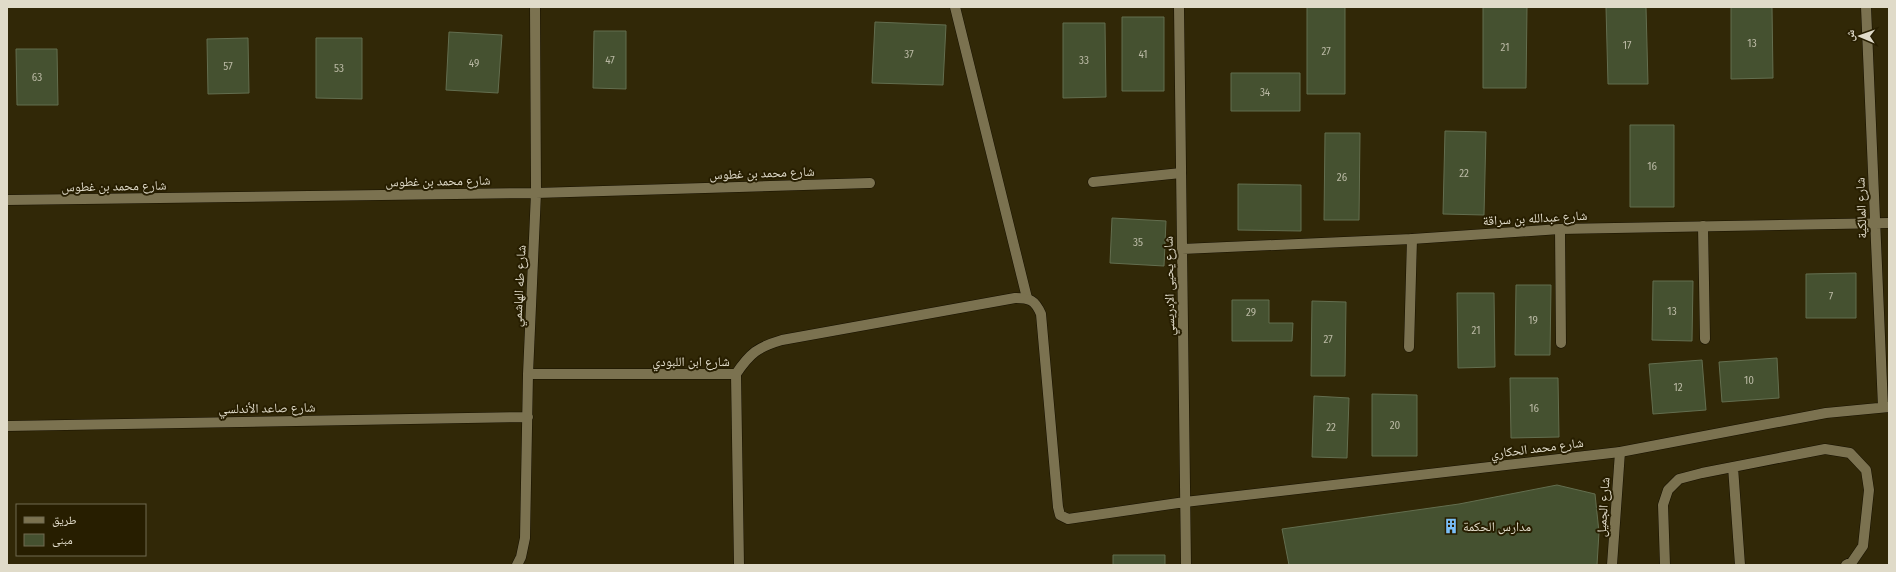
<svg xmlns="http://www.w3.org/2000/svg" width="1896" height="572" font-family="'Fira Sans Condensed','Noto Naskh Arabic',sans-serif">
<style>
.building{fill:#455130;stroke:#636e4f}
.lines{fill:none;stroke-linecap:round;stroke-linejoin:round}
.lane-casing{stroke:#171100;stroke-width:11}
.street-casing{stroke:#171100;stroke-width:11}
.lane{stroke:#7b7250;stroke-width:10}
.street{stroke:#7b7250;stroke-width:10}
.labels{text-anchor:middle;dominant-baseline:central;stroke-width:4;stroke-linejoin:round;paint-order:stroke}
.number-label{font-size:11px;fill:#b9b8a3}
.street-label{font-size:13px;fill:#e0dbc9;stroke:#271e00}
.poi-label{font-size:13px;fill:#e0dbc9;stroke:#271e00;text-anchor:start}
</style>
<rect width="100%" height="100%" fill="#312807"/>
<path class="building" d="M1307,7H1345V94H1307Z
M1483,7H1527L1526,88H1483Z
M1606,7H1646L1648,84H1608Z
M1731,7H1772L1773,78L1731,79Z
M1122,17H1164V91H1122Z
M875,22L946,25L943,85L872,83Z
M1063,23H1105L1106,97L1063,98Z
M594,31H626V89L593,88Z
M449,32L502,35L498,93L446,90Z
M248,38L249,93L208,94L207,39Z
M316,38H362V99L316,98Z
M16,49H57L58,105H17Z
M1231,73H1300V111H1231Z
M1630,125H1674V207H1630Z
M1445,131L1486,132L1484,215L1443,214Z
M1325,133H1360L1359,220H1324Z
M1238,184L1301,185V231L1238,230Z
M1112,218L1166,221L1164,266L1110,263Z
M1856,273V318H1806V274Z
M1653,281H1693L1692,341L1652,340Z
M1516,285H1551L1550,355H1515Z
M1457,293H1494L1495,367L1458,368Z
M1232,300H1269V323H1293L1292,341H1232Z
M1312,301L1346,302L1345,376H1311Z
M1777,358L1779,398L1722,402L1719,362Z
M1702,360L1706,410L1653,414L1649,364Z
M1510,378H1558L1559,437L1511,438Z
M1372,394L1417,395V456H1372Z
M1314,396L1349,398L1347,458L1312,457Z
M1557,485L1595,494L1599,532L1597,565H1289L1282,529L1459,504Z
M1113,555H1165V565H1113Z"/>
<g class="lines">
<g class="lane-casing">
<path id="lane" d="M955,7L1027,298
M1093,182L1181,173
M1703,226L1705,339
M1560,229L1561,343
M1409,347L1412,239
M1733,467L1740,565
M1612,565L1620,452
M1665,565L1663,505L1668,490L1679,479L1702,473L1825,449L1850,453L1866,470L1869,490L1863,546L1852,562L1846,565"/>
</g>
<g class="street-casing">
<path id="street" d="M1179,7L1186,565
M1866,7L1883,407
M7,200L536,193L870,183
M1182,249L1412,239L1560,229L1889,223
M528,374H736
M736,374C750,353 758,347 782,340L1015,298C1030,298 1035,300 1041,314L1058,507L1060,515L1068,519L1185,502L1620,452L1826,413L1889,407
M736,374L739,565
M7,426L528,417
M517,565L521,557L525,538L528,374L536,193L535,7"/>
</g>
<use href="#lane" class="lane"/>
<use href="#street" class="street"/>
</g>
<defs>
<g id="building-bare" transform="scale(1.2)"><path d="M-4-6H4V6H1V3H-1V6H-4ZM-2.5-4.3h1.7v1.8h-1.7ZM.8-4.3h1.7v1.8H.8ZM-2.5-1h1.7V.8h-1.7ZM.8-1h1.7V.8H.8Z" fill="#7abff8" stroke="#271e00" stroke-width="2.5" paint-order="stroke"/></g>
</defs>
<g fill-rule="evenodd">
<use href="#building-bare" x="1451" y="526"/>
</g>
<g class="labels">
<g class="number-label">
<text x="1752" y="43">13</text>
<text x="1627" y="45">17</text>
<text x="1505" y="47">21</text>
<text x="1326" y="51">27</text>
<text x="909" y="54">37</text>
<text x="1143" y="54">41</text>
<text x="610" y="60">47</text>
<text x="1084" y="60">33</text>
<text x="474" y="63">49</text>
<text x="228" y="66">57</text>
<text x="339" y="68">53</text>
<text x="37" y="77">63</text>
<text x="1265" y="92">34</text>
<text x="1652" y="166">16</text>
<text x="1464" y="173">22</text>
<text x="1342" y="177">26</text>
<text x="1138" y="242">35</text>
<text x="1831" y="296">7</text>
<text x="1672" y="311">13</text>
<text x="1251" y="312">29</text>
<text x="1533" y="320">19</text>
<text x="1476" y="330">21</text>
<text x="1328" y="339">27</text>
<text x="1749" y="380">10</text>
<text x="1678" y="387">12</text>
<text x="1534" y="408">16</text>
<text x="1395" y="425">20</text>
<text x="1331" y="427">22</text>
</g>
<g class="street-label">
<text transform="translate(762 173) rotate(-2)">شارع محمد بن غطوس</text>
<text transform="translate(438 181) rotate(-1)">شارع محمد بن غطوس</text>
<text transform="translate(114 186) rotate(-1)">شارع محمد بن غطوس</text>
<text transform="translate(1861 208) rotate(-92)">شارع المالكية</text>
<text transform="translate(1535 218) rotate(-3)">شارع عبدالله بن سراقة</text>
<text transform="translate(519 286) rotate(-87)">شارع طه الهاشمي</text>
<text transform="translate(1169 286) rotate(-91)">شارع يحيى الإدريسي</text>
<text x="691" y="361">شارع ابن اللبودي</text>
<text transform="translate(267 408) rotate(-1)">شارع صاعد الأندلسي</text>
<text transform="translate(1537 448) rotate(-7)">شارع محمد الحكاري</text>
<text transform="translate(1603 507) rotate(-86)">شارع الجميل</text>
</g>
<g class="poi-label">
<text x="1463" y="526">مدارس الحكمة</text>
</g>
</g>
<rect width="1896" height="572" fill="none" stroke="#e0dbc9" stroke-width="16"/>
<rect x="16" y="504" width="130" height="52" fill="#271e00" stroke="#716a50"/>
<rect x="24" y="517" width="20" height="6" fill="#7b7250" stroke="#716a50"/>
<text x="52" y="524" font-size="12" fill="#e0dbc9">طريق</text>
<rect x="24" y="534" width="20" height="12" fill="#455130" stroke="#716a50"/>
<text x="52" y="544" font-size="12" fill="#e0dbc9">مبنى</text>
<g transform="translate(1860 36) rotate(272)" stroke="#271e00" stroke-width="3" paint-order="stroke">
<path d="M0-3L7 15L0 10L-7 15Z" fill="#e0dbc9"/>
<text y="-6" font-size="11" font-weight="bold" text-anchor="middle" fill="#e0dbc9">ش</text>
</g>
</svg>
